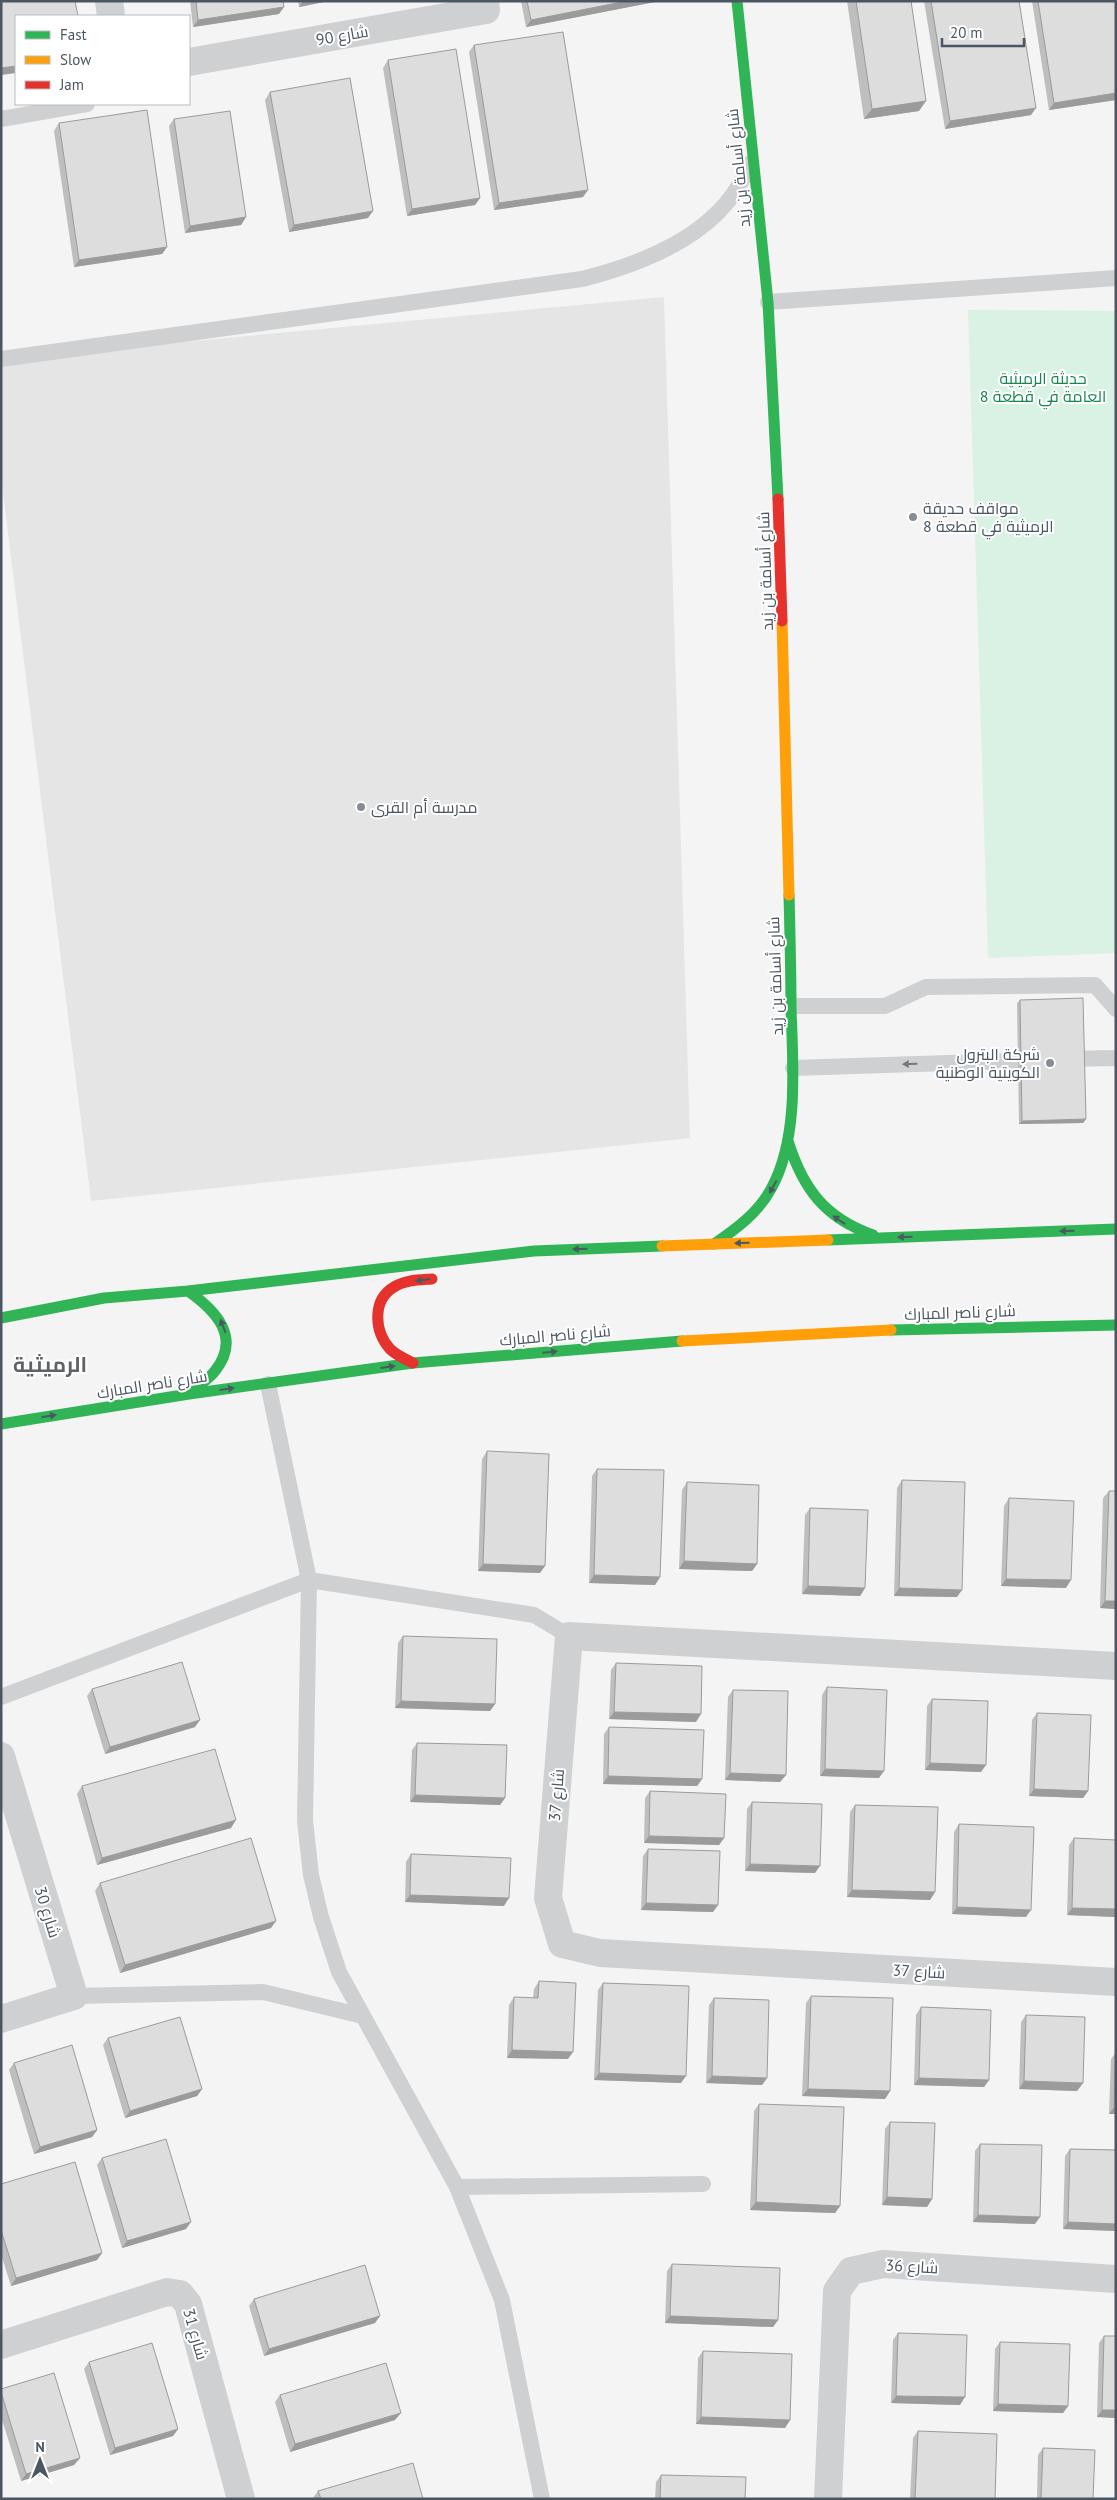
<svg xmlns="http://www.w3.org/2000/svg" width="1117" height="2500" font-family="'PT Sans',Cairo,sans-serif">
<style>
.education{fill:#e6e5e6}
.green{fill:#d9f2e3}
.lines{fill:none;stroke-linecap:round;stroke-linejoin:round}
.lane{stroke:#ced0d2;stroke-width:16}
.street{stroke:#ced0d2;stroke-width:28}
.fast{stroke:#30b455;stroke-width:11}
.slow{stroke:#ff9f0a;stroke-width:11}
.jam{stroke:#e5322d;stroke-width:11}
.wall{fill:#bebebf}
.shaded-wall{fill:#9b9b9b}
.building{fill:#ddddde;stroke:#9b9b9b}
.oneway{fill:#727b83}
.oneway2{fill:#495b60}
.poi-dot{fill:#868d94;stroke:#fff;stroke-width:2}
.labels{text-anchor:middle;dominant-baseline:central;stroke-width:4;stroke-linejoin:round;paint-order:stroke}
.street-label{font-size:16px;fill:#4a5661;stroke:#fff}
.park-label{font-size:16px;fill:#17864f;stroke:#fff}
.poi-label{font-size:16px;fill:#4a5661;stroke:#fff;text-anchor:start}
.district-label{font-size:21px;font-weight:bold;fill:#5f6368;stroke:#fff}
</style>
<rect width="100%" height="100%" fill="#f4f4f4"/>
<path class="education" d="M664,297L690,1138L91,1201L1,477V359Z"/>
<path class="green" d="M968,310L1116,311V953L988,958Z"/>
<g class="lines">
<path class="lane" d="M1,119L87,104
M768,302L1116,278
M1,359L582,279C646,263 725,232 749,164
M793,1006H885L926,987L1095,985L1116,1009
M1063,1059L1116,1058
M793,1068L1039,1060
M268,1384L309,1580L305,1821L311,1875L321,1917L339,1972L457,2187L502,2300L542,2499
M1,1697L309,1580L534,1615L569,1636
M74,1996L263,1992L363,2016
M457,2187L703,2184"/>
<path class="street" d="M109,1L111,16
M189,62L486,10L485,1
M1116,1666L569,1636L548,1898L562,1944L600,1953L1116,1982
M1,1756L74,1996L1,2019
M1,2345L167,2292L180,2294L188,2304L241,2499
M828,2499L837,2291L851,2271L883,2264L1116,2279"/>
<path class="fast" d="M737,1L768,302L778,499
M788,1141C803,1189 825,1218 873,1235
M828,1240L1116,1229
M714,1244C736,1229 758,1213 771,1189C799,1139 793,1065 791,1009C791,971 790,933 789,895
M188,1291C215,1310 242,1337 215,1371C208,1380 197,1386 189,1394
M1,1318L104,1298L188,1291L534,1251L662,1246
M891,1330L1116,1325
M1,1424L189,1394L413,1363L682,1341"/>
<path class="slow" d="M782,621L789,895
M662,1246L828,1240
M682,1341L891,1330"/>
<path class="jam" d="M778,499L782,621
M413,1363C405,1359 396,1355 390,1349C374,1331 372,1300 394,1287C405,1280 419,1280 432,1279"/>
</g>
<path class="wall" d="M190,1H283L279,14L193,27Z
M298,1H329L299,7Z
M521,1H660L526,27Z
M847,1H911L919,111L864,119Z
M924,1H1019L1031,115L945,129Z
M1032,1H1115L1116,6V100L1049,110Z
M474,45L583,197L494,210L469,52Z
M388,60L480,198L475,205L407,216L383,68Z
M270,92L368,218L289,232L265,100Z
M174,119L246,217L241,225L185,233L169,126Z
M59,123L167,247L162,254L74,267L54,131Z
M1020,1000L1086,1119L1083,1123L1019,1124L1017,1003Z
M487,1451L540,1573L478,1571L482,1459Z
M597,1469L660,1577L655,1585L589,1583L592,1476Z
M902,1480L957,1597L894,1596L897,1488Z
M687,1482L757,1564L752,1571L679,1569L682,1490Z
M1109,1491L1116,1609L1100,1608L1103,1498Z
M1009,1498L1066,1588L1001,1586L1004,1506Z
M810,1508L865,1588L860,1596L802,1594L805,1515Z
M403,1636L495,1704L490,1711L395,1708L398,1643Z
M616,1663L696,1722L609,1719L611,1670Z
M827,1687L879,1778L820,1776L822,1695Z
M92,1689L195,1727L105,1754L87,1696Z
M733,1690L786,1775L780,1782L725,1780L728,1697Z
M932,1699L981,1772L925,1770L927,1706Z
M1037,1713L1088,1791L1083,1798L1029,1796L1032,1720Z
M609,1727L702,1779L697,1786L603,1784L604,1734Z
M417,1743L505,1798L500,1805L410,1802L412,1750Z
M82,1786L231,1828L97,1865L77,1794Z
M650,1791L724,1838L719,1845L644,1843L645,1798Z
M752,1802L815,1873L745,1871L747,1809Z
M855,1805L935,1892L930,1900L847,1897L850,1812Z
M959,1824L1026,1917L952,1914L954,1832Z
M1074,1838L1116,1840V1917L1067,1915L1069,1845Z
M648,1849L718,1905L713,1912L641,1910L643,1856Z
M411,1854L504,1906L405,1902L406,1862Z
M100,1883L271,1928L120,1973L95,1891Z
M539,1981L568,2059L507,2058L509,2005L514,1997L533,1998L534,1989Z
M603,1983L681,2083L594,2080L598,1990Z
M811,1996L890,2091L885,2099L802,2096L806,2003Z
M714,1998L767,2078L762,2085L706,2083L709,2005Z
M921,2007L989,2080L984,2087L914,2085L916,2015Z
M1026,2015L1083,2083L1077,2091L1019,2089L1021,2022Z
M108,2038L202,2089L197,2096L125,2118L103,2045Z
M1116,2052V2114H1109L1111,2059Z
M14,2063L97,2130L92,2137L34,2154L9,2070Z
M759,2104L840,2206L835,2213L750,2210L754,2111Z
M890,2122L932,2199L927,2207L882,2205L885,2129Z
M980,2144L1035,2224L973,2222L975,2151Z
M1070,2149L1116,2150V2231L1063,2229L1065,2156Z
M102,2158L186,2229L122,2248L97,2165Z
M1,2184L102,2253L97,2260L11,2286L1,2254Z
M672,2264L778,2320L773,2327L665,2323L667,2271Z
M254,2299L375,2323L264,2356L249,2306Z
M898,2333L960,2405L891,2403L893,2340Z
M1104,2336L1116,2418L1097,2417L1099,2343Z
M1000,2342L1068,2406L1063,2413L993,2411L995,2349Z
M703,2351L790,2420L785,2428L696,2424L698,2358Z
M89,2362L178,2429L173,2436L110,2455L84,2369Z
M1,2389L80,2458L74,2465L21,2481L1,2416Z
M280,2395L395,2420L290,2452L275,2402Z
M918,2431L995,2499H910L913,2438Z
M1043,2448L1093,2499H1037L1038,2455Z
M661,2475L745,2499H655L656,2482Z
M318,2491L423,2499H313V2498Z"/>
<path class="shaded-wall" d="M303,1H329L299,7Z
M627,1H660L526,27L531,20Z
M284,7L279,14L193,27L198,20Z
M16,66V73L1,75V68Z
M1116,93V100L1049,110L1054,103Z
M926,101L919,111L864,119L872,109Z
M1036,108L1031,115L945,129L950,121Z
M588,190L583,197L494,210L499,203Z
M480,198L475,205L407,216L412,209Z
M373,211L368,218L289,232L294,225Z
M246,217L241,225L185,233L190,226Z
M167,247L162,254L74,267L79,260Z
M1086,1119L1083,1123L1019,1124L1022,1121Z
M684,1561L757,1564L752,1571L679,1569Z
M483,1564L545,1566L540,1573L478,1571Z
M594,1575L660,1577L655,1585L589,1583Z
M1006,1579L1071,1580L1066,1588L1001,1586Z
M808,1586L865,1588L860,1596L802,1594Z
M899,1588L962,1590L957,1597L894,1596Z
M1105,1601H1116V1609L1100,1608Z
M401,1701L495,1704L490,1711L395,1708Z
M614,1712L701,1714L696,1722L609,1719Z
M200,1720L195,1727L105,1754L110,1747Z
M930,1763L986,1765L981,1772L925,1770Z
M825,1769L884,1771L879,1778L820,1776Z
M730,1773L786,1775L780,1782L725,1780Z
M608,1776L702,1779L697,1786L603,1784Z
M1034,1789L1088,1791L1083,1798L1029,1796Z
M415,1795L505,1798L500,1805L410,1802Z
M236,1820L231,1828L97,1865L102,1858Z
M649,1836L724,1838L719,1845L644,1843Z
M750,1864L820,1866L815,1873L745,1871Z
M852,1890L935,1892L930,1900L847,1897Z
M410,1895L509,1898L504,1906L405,1902Z
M646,1903L718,1905L713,1912L641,1910Z
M957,1907L1031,1910L1026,1917L952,1914Z
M1072,1908L1116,1909V1917L1067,1915Z
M276,1921L271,1928L120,1973L125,1965Z
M512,2050L573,2052L568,2059L507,2058Z
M599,2073L686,2076L681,2083L594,2080Z
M712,2076L767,2078L762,2085L706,2083Z
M919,2078L989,2080L984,2087L914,2085Z
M1024,2081L1083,2083L1077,2091L1019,2089Z
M202,2089L197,2096L125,2118L130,2111Z
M808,2089L890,2091L885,2099L802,2096Z
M1114,2107H1116V2114H1109Z
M97,2130L92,2137L34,2154L40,2147Z
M887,2197L932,2199L927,2207L882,2205Z
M756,2202L840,2206L835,2213L750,2210Z
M978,2215L1040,2217L1035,2224L973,2222Z
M191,2222L186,2229L122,2248L127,2241Z
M1068,2222L1116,2224V2231L1063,2229Z
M102,2253L97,2260L11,2286L16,2278Z
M380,2316L375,2323L264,2356L269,2349Z
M670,2316L778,2320L773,2327L665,2323Z
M896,2396L965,2397L960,2405L891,2403Z
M998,2404L1068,2406L1063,2413L993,2411Z
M1102,2410H1116V2418L1097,2417Z
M401,2413L395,2420L290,2452L295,2444Z
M701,2417L790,2420L785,2428L696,2424Z
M178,2429L173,2436L110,2455L115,2448Z
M80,2458L74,2465L21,2481L26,2474Z"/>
<path class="building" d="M1,1H75L78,16H16V66L1,68Z
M196,1H283L284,7L198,20Z
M527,1H627L531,20Z
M856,1H911L926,101L872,109Z
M931,1H1019L1036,108L950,121Z
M1038,1H1115L1116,6V93L1054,103Z
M563,32L588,190L499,203L474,45Z
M456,49L480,198L412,209L388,60Z
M350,78L373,211L294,225L270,92Z
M147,110L167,247L79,260L59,123Z
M230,111L246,217L190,226L174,119Z
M1083,998L1086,1119L1022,1121L1020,1000Z
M487,1451L549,1454L545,1566L483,1564Z
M597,1469L664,1470L660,1577L594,1575Z
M902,1480L965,1482L962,1590L899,1588Z
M687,1482L759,1485L757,1564L684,1561Z
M1109,1491H1116V1601H1105Z
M1009,1498L1074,1501L1071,1580L1006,1579Z
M810,1508L868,1510L865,1588L808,1586Z
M403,1636L497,1639L495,1704L401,1701Z
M182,1662L200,1720L110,1747L92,1689Z
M616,1663L702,1666L701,1714L614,1712Z
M827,1687L887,1690L884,1771L825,1769Z
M733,1690L788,1691L786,1775L730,1773Z
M932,1699L988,1701L986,1765L930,1763Z
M1037,1713L1091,1715L1088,1791L1034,1789Z
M609,1727L704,1730L702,1779L608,1776Z
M417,1743L507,1745L505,1798L415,1795Z
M215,1749L236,1820L102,1858L82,1786Z
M650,1791L726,1794L724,1838L649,1836Z
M752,1802L822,1804L820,1866L750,1864Z
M855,1805L938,1807L935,1892L852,1890Z
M959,1824L1034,1827L1031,1910L957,1907Z
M251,1838L276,1921L125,1965L100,1883Z
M1074,1838L1116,1840V1909L1072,1908Z
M648,1849L720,1851L718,1905L646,1903Z
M411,1854L511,1858L509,1898L410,1895Z
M539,1981L576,1983L573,2052L512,2050L514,1997L538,1998Z
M603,1983L689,1986L686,2076L599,2073Z
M811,1996L893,1998L890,2091L808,2089Z
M714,1998L769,2000L767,2078L712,2076Z
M921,2007L991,2010L989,2080L919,2078Z
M1026,2015L1085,2017L1083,2083L1024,2081Z
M180,2017L202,2089L130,2111L108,2038Z
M72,2045L97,2130L40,2147L14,2063Z
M1116,2052V2107H1114Z
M759,2104L844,2107L840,2206L756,2202Z
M890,2122L935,2123L932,2199L887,2197Z
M166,2139L191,2222L127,2241L102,2158Z
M980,2144L1042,2145L1040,2217L978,2215Z
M1070,2149L1116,2150V2224L1068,2222Z
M75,2162L102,2253L16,2278L1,2230V2184Z
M672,2264L780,2268L778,2320L670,2316Z
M365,2265L380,2316L269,2349L254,2299Z
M898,2333L967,2335L965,2397L896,2396Z
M1104,2336H1116V2410H1102Z
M1000,2342L1070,2344L1068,2406L998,2404Z
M152,2343L178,2429L115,2448L89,2362Z
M703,2351L792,2354L790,2420L701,2417Z
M386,2363L401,2413L295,2444L280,2395Z
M54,2373L80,2458L26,2474L1,2392V2389Z
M918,2431L997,2434L995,2499H915Z
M1043,2448L1095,2450L1093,2499H1041Z
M413,2463L423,2499H321L318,2491Z
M661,2475L746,2477L745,2499H660Z"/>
<defs><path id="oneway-solid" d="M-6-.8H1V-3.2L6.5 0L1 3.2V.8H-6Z" transform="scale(1.25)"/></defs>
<use class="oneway" href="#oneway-solid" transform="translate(910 1064) rotate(178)"/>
<g class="oneway2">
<use href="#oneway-solid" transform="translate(773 1187) rotate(119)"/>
<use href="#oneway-solid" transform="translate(839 1220) rotate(-146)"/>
<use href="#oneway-solid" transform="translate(1067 1231) rotate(178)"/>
<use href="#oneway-solid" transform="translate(905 1237) rotate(178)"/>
<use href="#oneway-solid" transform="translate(742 1243) rotate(178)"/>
<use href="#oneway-solid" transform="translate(580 1249) rotate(178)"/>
<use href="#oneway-solid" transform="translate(423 1280) rotate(173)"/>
<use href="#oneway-solid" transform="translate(223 1326) rotate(-111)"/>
<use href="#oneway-solid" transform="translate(550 1352) rotate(-5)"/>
<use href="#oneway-solid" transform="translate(388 1367) rotate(-8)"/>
<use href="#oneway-solid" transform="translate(227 1389) rotate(-8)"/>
<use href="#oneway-solid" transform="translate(49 1416) rotate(-9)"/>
</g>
<g class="poi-dot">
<circle cx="913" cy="517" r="5"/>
<circle cx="361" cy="807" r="5"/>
<circle cx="1050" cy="1063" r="5"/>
</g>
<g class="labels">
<g class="street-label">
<text transform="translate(342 35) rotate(-10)">شارع 90</text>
<text transform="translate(738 168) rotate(-96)">شارع أسامة بن زيد</text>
<text transform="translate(765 571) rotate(-92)">شارع أسامة بن زيد</text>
<text transform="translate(775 976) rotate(-92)">شارع أسامة بن زيد</text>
<text transform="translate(960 1312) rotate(-2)">شارع ناصر المبارك</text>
<text transform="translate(555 1335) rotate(-5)">شارع ناصر المبارك</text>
<text transform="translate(152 1384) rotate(-9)">شارع ناصر المبارك</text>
<text transform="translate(556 1795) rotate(-85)">شارع 37</text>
<text transform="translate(48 1912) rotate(73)">شارع 30</text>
<text transform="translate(919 1971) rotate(3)">شارع 37</text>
<text transform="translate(912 2266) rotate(3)">شارع 36</text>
<text transform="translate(196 2334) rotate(74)">شارع 31</text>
</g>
<g class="park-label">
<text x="1043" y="378">حديثة الرميثية<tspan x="1043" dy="18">العامة في قطعة 8</tspan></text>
</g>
<g class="poi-label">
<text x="923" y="508">مواقف حديقة<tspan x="923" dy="18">الرميثية في قطعة 8</tspan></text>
<text x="371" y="807">مدرسة أم القرى</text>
<text x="1040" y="1054" text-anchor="end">شركة البترول<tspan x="1040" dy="18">الكويتية الوطنية</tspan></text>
</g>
<g class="district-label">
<text x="50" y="1364">الرميثية</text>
</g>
</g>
<rect width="1117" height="2500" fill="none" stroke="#4a5661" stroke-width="5"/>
<rect x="15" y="15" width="175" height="90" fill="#ffffff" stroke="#b7bbc0"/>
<rect x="25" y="31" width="25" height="8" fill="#30b455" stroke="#b7bbc0"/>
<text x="60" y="40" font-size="15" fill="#4a5661">Fast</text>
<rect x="25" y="56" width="25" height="8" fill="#ff9f0a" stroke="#b7bbc0"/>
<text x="60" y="65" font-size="15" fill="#4a5661">Slow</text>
<rect x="25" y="81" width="25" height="8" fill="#e5322d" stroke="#b7bbc0"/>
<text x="60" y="90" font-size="15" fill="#4a5661">Jam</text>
<g transform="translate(40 2460)" stroke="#ffffff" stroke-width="4" paint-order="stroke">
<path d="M0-4L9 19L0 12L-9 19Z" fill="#4a5661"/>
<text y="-8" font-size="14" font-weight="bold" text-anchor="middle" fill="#4a5661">N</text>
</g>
<path d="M942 38v8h82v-8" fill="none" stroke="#4a5661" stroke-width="2.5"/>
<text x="950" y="38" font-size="15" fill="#4a5661" stroke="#ffffff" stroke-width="4" paint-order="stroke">20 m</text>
</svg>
